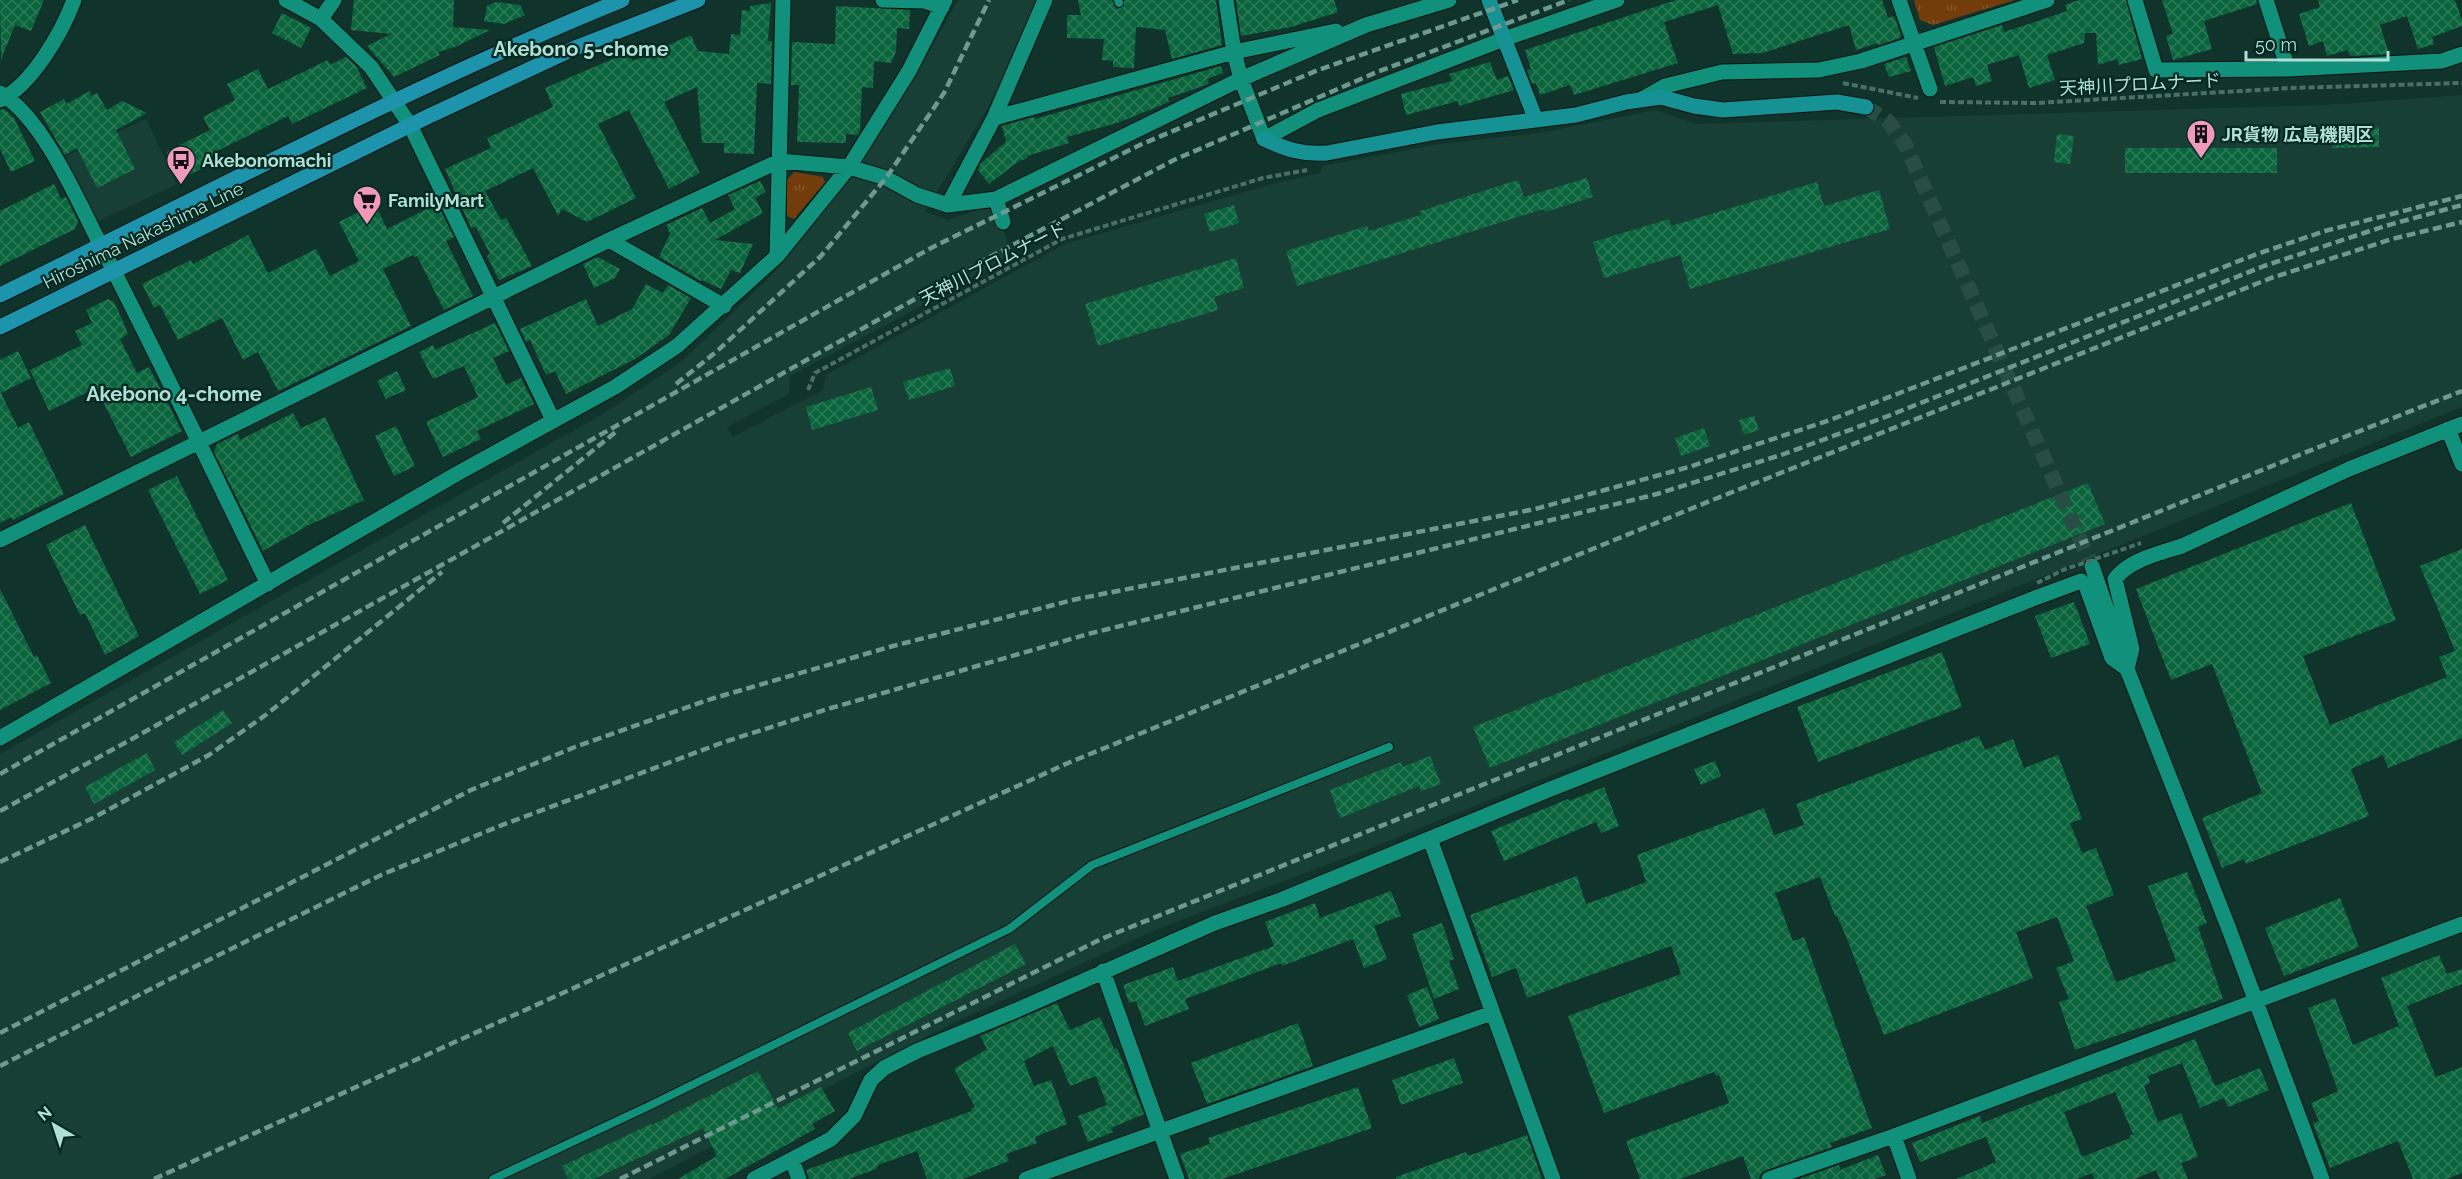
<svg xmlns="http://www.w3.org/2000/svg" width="2462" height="1179" font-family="Raleway,'Noto Sans JP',sans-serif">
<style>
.built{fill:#183f36}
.grass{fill:url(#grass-tufts)}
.building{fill:url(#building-cross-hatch);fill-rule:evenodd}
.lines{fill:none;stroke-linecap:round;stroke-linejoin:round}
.street-tunnel{stroke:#284d45;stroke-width:15;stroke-dasharray:15 8;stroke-linecap:butt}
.lane-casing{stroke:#091814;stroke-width:10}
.street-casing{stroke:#091814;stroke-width:17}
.secondary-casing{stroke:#091814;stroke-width:17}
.primary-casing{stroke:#091814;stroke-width:17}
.path{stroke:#487067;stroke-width:4;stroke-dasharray:6 3;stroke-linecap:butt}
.lane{stroke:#11917c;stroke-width:8}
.street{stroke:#11917c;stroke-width:15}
.secondary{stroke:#179294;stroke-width:15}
.primary{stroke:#1d93ac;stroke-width:15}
.rail{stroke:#6e998f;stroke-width:4.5;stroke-dasharray:9 4.5;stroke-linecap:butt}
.path-bridge{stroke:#487067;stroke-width:4;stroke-dasharray:6 3;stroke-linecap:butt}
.labels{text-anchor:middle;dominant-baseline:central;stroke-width:4.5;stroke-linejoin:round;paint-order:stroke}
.street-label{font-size:18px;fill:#b0e0d3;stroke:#052922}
.poi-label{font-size:18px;font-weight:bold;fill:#b0e0d3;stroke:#052922;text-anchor:start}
.neighbourhood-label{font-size:20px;font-weight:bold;fill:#b0e0d3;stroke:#052922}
</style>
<defs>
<pattern id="grass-tufts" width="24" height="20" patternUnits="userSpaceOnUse" patternTransform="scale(1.5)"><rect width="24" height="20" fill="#723d0b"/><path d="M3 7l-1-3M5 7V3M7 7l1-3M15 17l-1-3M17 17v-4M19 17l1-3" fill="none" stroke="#84592e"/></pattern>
<pattern id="building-cross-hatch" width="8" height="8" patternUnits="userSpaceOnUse" patternTransform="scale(1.5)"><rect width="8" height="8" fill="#0a643c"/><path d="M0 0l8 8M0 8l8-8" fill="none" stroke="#2b7a57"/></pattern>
</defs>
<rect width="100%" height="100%" fill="#10332c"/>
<path class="built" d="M958,0H1039L990,104L925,212L949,220L994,204L1011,252L980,275L790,376L789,394L727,427L733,437L823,390L826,375L1065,244L1272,184L1320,173L1322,166L1440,144L1540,133L1656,110L1695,124L2324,105L2462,95V407L1366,850L1160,928L957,1021L649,1179H0V754L596,418L680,363L774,273L852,177L914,79Z
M146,119L177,184L95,223L64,157Z"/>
<path class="grass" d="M1914,0H2015L1933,25L1920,20Z
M795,172L823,177L825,182L794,219L787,216V179Z"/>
<path class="building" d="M0,0H44L31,31L15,25L1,60Z
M354,0H454L453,27L490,30L455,47L438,52L440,55L394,77L367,46L391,34L351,30Z
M1078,0H1112L1115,7L1118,9L1124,6V0H1216L1222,45L1172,59L1165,30L1136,27L1134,68L1113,67V61L1102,60L1104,39L1067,38V15H1081Z
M1236,0H1334L1338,12L1291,27L1241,36Z
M1676,0H1882L1888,18L1894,16L1901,35L1900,38L1878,45V43L1856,50L1849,25L1763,53L1733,54L1718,5L1664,22L1678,63L1574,95L1570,85L1540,95L1536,83L1532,84L1527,70L1531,69L1525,50Z
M2079,0H2126L2142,59L2119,65L2117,59L2098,65L2096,33H2085L2084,43L2047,55L2055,80L2029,88L2019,55L1987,65L1992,81L1976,86L1973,77L1945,86L1934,47L2002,25L2004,32L2044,19L2067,11L2065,5Z
M2162,0H2256L2257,4L2204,21L2212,49L2173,60L2166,36L2173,34Z
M2318,0H2455L2462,20V26L2432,37L2434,44L2418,49L2407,16L2380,25L2389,54L2350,56L2348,50L2327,56L2323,41L2309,46L2299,14L2320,7Z
M496,2L520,5L525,15L504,24L484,21L487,6Z
M771,3L768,41H772L771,84L757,83L754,154L724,153V143H702L697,87L664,102L700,173L669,189L629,110L598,124L636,198L587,222L562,209L558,216L533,168L485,191L501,220L506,218L532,266L499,280L487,256L490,254L476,227L471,228L445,169L491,148L487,138L553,107L545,88L629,52L633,61L691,35L698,51L729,54L731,34L740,35L742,10L750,11V6Z
M836,6L910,10L909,29L897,28L896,52L891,63L874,61L873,88L862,87L860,130L858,135L846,134V143L797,142L799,85H791L792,42L835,44Z
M282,13L311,28L301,48L272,33Z
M346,57L356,66L367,88L292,124L288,116L217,151L221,159L179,180L166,152L210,130L203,117L235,100L227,84L258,69L268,89L328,60L330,65Z
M1906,57L1911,71L1889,77L1884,64Z
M1490,62L1497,80L1508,76L1514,90L1459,106L1458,101L1406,115L1401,94L1452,81L1449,74Z
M1221,66L1223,73L1207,79L1209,84L1168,98L1169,102L1120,122L1067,137L1069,143L1027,156L1028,158L1019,161L989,184L978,170L981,163L1006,142L1002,126L1034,117L1035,119Z
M90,91L91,96L97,93L107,110L122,101L147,113L116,130L135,169L97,188L77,148L65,155L40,112L64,99L66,104Z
M4,109L14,118L35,161L11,172L0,149V110Z
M2379,127V147L2332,148V128Z
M2057,134L2074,136L2070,164L2054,162Z
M2125,148H2277V173H2125Z
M1587,178L1593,197L1545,212L1544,209L1297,286L1286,251L1367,226L1369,231L1421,215L1420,211L1518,180L1524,197Z
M760,181L766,192L755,198L763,213L715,240L753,244L740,273L731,270L721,289L702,280L701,281L659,257L670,234L666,225L702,208L710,223L735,209L728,195Z
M1817,182L1824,206L1879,190L1890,229L1690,289L1680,255L1604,278L1593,242L1669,219L1671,226Z
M54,184L61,199L66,197L78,221L75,229L0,266V211Z
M375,204L387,229L437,204L454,237L446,241L473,296L444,310L417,256L415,257L413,255L383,269L411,326L278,391L258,352L243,360L222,318L178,340L160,305L154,308L142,284L191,260L193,264L248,235L268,273L316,249L330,276L359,261L339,222Z
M1234,205L1239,223L1210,232L1204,214Z
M598,257L620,269L615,278L594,288L583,264Z
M1236,258L1244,288L1214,297L1218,310L1098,346L1085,304Z
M646,284L663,293L668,285L691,298L669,335L635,359L566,394L555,371L546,375L530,340L526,342L520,329L586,299L598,326L632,309Z
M108,299L114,302L122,319L128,334L120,339L137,373L149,367L182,431L131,457L96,388L49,411L30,370L82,345L75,331L92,323L86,310Z
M495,323L509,351L493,358L506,385L521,378L534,404L477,431L481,439L443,457L426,422L478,397L464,366L433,379L419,352L433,345L435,350Z
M18,351L31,378L1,393L18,428L29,422L64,494L13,520L11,517L0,523V360Z
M950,368L955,386L909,400L903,382Z
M397,371L406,390L386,399L377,381Z
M871,387L878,410L812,430L806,407Z
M293,413L301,428L325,417L364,500L309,525L263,551L214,452L217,444L238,434L240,440Z
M1754,416L1759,430L1744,435L1739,420Z
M396,426L415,466L394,476L375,436Z
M1704,428L1710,446L1681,456L1675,438Z
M177,476L228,580L200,594L148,490Z
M2088,483L2105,524L1490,768L1473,727Z
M2351,503L2396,620L2303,656L2330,725L2447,677L2439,657L2455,651L2420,566L2462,549V738L2388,768L2383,755L2351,769L2369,816L2246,864L2244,859L2222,868L2202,818L2262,793L2212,664L2171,680L2136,589Z
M85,525L139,636L105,655L85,613L80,615L46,545Z
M0,589L34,657L37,655L51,683L0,710Z
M2074,602L2090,644L2051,658L2035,616Z
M1942,652L1962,707L1818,762L1797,707Z
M223,710L232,723L182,755L174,742Z
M1979,736L1985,750L2013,739L2024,768L2058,755L2082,819L2070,823L2082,853L2096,848L2114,895L2086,906L2116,982L2176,961L2148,886L2187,872L2207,923L2198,927L2223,999L2075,1050L2059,1002L2069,999L2056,968L2074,961L2057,917L2016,932L2033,978L1884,1035L1845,934L1837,916H1835L1820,877L1775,893L1793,941L1804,937L1872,1128L1830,1143L1832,1147L1766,1170L1761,1173L1759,1179H1751L1743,1156L1680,1179H1640L1626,1141L1729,1103L1719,1075L1716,1076L1714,1072L1604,1113L1568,1016L1681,974L1671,946L1527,998L1516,968L1492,977L1470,915L1577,876L1586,904L1646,882L1637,855L1764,808L1774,835L1804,825L1796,804Z
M147,753L155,770L94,804L85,787Z
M1430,756L1441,784L1421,791L1419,786L1340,818L1330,790L1401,762L1403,767Z
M1715,761L1721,776L1701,785L1694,769Z
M1604,787L1619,826L1601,833L1596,822L1504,861L1491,831L1568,799L1569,801Z
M1391,891L1401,916L1374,926L1387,959L1364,968L1353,939L1282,966L1281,963L1185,999L1189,1009L1145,1026L1136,1001L1129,1003L1123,985L1173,967L1178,981L1274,946L1265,922L1315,903L1320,918Z
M2340,898L2359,947L2284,976L2265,928Z
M1442,923L1454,959L1449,961L1459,989L1434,999L1412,934Z
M1015,944L1026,964L857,1051L848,1033Z
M2439,955L2447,974L2462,969V984L2407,1006L2436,1077L2462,1067V1173L2447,1179H2413L2398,1141L2330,1168L2313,1123L2319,1121L2311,1103L2338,1091L2308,1008L2335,998L2353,1045L2399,1026L2381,978Z
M1427,987L1439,1019L1419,1027L1407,995Z
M1057,1003L1070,1030L1100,1017L1114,1049L1117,1048L1144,1114L1111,1128L1113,1132L1088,1142L1078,1116L1107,1105L1096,1076L1070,1086L1053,1046L1024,1061L1034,1086L1051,1080L1067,1124L1035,1137L1037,1143L1006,1154L1009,1161L963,1179H927L917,1151L878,1165L876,1169L849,1179H809L806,1170L972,1111L971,1109L975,1107L954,1069L987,1049L980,1036Z
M1298,1023L1313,1066L1207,1104L1191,1063Z
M2195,1039L2215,1086L2260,1068L2269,1090L2228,1107L2224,1098L2200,1108L2182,1063L2148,1076L2150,1083L2144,1086L2158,1122L2181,1113L2198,1157L2181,1163L2188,1179H2160L2156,1170L2135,1179H2094L2092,1173L2077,1179H1956L1996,1162L1986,1137L1920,1162L1912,1143L1980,1116L1982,1123ZM2115,1092L2133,1134L2129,1136L2130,1138L2082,1157L2064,1112Z
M1454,1058L1463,1083L1401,1105L1392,1080Z
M758,1071L778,1109L821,1087L835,1111L812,1124L815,1129L725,1179H678L717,1156L703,1128L594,1179H568L562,1166L651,1124L652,1125Z
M1358,1087L1372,1128L1222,1179H1189L1180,1154L1210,1144L1208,1138Z
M1527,1135L1542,1179H1396V1177L1466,1152L1468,1156Z
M1878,1155L1886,1175L1875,1179H1799L1839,1165L1840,1170Z"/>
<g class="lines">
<path class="street-tunnel" d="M1866,107L1888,121L1905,144L2092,566"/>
<g class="lane-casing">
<path id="lane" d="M1118,0L1119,3
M493,1179L649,1106L1009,929L1092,865L1389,747"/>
</g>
<g class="street-casing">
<path id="street" d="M286,0L321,19L371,67L410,125L553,420
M883,0L924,1L942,7
M1226,0L1234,52L1241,79L1264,139L1318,110L1504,39L1617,0
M1899,0L1930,89
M2135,0L2156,70L2288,69L2442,61L2462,54
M2266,0L2288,69
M321,19L334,0
M0,93C43,118 77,199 100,244C158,356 212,470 268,584
M1642,99L1665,86L1722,72L1819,70L1861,61L2047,0
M0,100C32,85 62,32 74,0
M994,118L1234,52L1336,31
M996,199L1003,222
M948,205L994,118L1045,0
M609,240L724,306
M777,256L783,0
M2448,429L2462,464
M0,540L609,240L779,161L849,167L886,178L917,195L948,205L996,199L1241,79L1366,25L1449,0
M2092,566L2127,669L2229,929L2322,1179
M0,738L460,472L615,387L677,346L777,256L849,167L909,71L945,0
M1430,839L1553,1179
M1103,971L1177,1179
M1894,1136L1909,1179
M792,1160L799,1179
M754,1179L831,1139L854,1116L871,1080L884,1068L917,1051L1017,1010L1215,923L1283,899L1548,790L2035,598L2081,581L2086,586L2112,658L2127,669L2132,649L2115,579C2129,560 2160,553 2182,546L2349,469L2462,424
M1026,1179L1492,1013
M1769,1179L1894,1136L2462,924"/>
</g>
<g class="secondary-casing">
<path id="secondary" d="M1489,0L1536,120
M1264,139C1285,149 1303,155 1327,153L1437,132L1576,115L1626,102L1661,97L1694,106L1723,110L1837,102L1866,107"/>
</g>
<g class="primary-casing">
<path id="primary" d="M0,295C205,195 411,86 622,0
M0,327L427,117L575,48L698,0"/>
</g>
<path class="path" d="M1843,83L1918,98
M1940,102L2037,103L2292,88L2462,83
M808,390L815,373L1062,239L1263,178L1307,170"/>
<use href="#lane" class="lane"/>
<use href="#street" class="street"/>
<use href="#secondary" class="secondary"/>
<use href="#primary" class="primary"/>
<path class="rail" d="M676,384L716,352L821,256L886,178L944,93L989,0
M503,523L617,431
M0,774L931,248L1142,144L1318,70L1518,0
M0,811L132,739L988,258L1174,160L1377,72L1569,0
M0,862L93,818L209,755L267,714L442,572
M0,1033L471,790L575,747L711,699L893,646L1077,599L1535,509L1689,467L1830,420L2257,254L2325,231L2462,196
M0,1066L182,973L381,875L497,827L724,742L831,708L1092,633L1657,494L1784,454L1888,416L2264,266L2385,226L2462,205
M154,1179L1068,763L1710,501L2271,278L2392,239L2462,222
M620,1179L1101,939L2324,445L2462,391"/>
<path class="path-bridge" d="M2037,583L2063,570L2141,543"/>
</g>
<defs>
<g id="building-pin" transform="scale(1.5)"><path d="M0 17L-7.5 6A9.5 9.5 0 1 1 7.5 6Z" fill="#ef9ab8" stroke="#052922"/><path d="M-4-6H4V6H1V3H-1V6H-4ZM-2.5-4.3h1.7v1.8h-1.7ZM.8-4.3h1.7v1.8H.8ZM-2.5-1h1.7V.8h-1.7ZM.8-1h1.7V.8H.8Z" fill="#111"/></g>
<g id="bus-pin" transform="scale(1.5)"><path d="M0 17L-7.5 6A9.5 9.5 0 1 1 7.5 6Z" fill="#ef9ab8" stroke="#052922"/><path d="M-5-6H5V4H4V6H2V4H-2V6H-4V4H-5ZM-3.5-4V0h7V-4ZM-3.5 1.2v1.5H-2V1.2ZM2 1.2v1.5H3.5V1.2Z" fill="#111"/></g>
<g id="supermarket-pin" transform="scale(1.5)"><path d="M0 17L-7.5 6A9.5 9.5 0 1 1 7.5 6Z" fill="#ef9ab8" stroke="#052922"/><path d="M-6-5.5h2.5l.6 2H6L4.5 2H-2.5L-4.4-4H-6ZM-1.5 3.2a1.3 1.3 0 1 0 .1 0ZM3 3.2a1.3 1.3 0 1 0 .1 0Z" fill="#111"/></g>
</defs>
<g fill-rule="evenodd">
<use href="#building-pin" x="2201" y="134"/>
<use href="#bus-pin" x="181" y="160"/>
<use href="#supermarket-pin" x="367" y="200"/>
</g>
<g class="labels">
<g class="street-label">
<text transform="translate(2140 84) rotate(-3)">天神川プロムナード</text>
<text transform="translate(143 235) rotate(-26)">Hiroshima Nakashima Line</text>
<text transform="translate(993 263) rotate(-27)">天神川プロムナード</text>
</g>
<g class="poi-label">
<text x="2222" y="134">JR貨物 広島機関区</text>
<text x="202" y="160">Akebonomachi</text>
<text x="388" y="200">FamilyMart</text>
</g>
<g class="neighbourhood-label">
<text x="581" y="49">Akebono 5-chome</text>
<text x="174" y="394">Akebono 4-chome</text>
</g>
</g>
<g transform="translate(54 1125) rotate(321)" stroke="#052922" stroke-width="4.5" paint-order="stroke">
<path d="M0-4.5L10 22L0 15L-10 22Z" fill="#b0e0d3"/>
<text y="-9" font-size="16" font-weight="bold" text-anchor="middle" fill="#b0e0d3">N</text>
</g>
<path d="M2246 51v9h142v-9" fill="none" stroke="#b0e0d3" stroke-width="3"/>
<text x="2255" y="51" font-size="18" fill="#b0e0d3" stroke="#052922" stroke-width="4.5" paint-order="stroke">50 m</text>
</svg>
